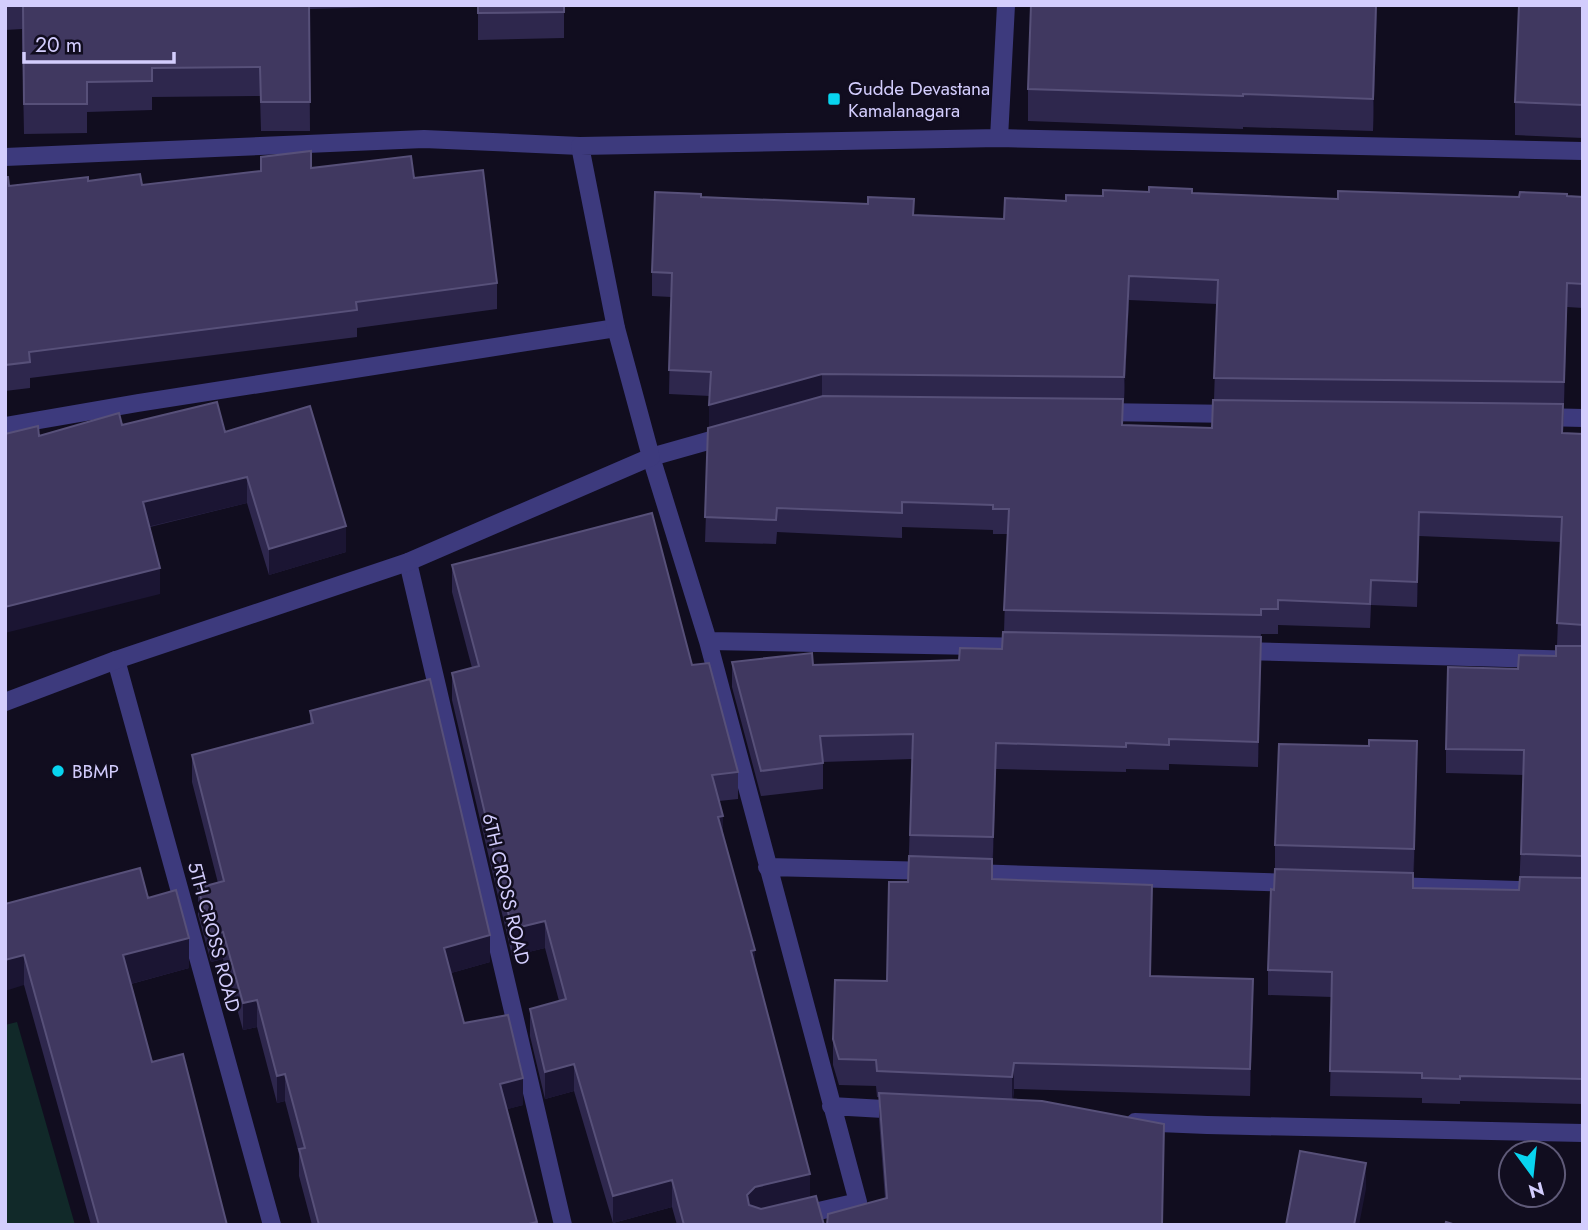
<svg xmlns="http://www.w3.org/2000/svg" width="1588" height="1230" font-family="Jost,sans-serif">
<style>
.green{fill:#112929}
.lines{fill:none;stroke-linecap:round;stroke-linejoin:round}
.minor{stroke:#3d3a7d;stroke-width:18}
.tertiary{stroke:#3d3a7d;stroke-width:18}
.wall{fill:#2e274d;fill-rule:evenodd}
.shaded-wall{fill:#1b1533}
.building{fill:#403860;stroke:#575079;stroke-width:2}
.poi-dot{fill:#08d4ef;stroke:#110d1f;stroke-width:2.5}
.labels{text-anchor:middle;dominant-baseline:central;stroke-width:5;stroke-linejoin:round;paint-order:stroke}
.poi-label{font-size:19px;fill:#d3cdfd;stroke:#110d1f;text-anchor:start}
.street-label{font-size:19px;fill:#d3cdfd;stroke:#110d1f}
</style>
<rect width="100%" height="100%" fill="#110d1f"/>
<path class="green" d="M17,1022L75,1225H5V1025Z"/>
<g class="lines">
<path class="minor" d="M5,157L424,139L580,146
M1100,412L1236,414
M1541,417L1583,418
M5,426L138,403L616,328
M729,435L651,457L708,641L858,1202L758,1225
M408,562L563,1225
M708,641L1026,647
M1240,651L1583,660
M116,660L272,1225
M767,867L932,871
M971,873L1296,883
M1390,886L1583,892
M831,1106L901,1110
M1135,1122L1207,1125L1583,1133"/>
<path class="tertiary" d="M999,138L1006,5
M5,702L116,660L408,562L651,457L616,328L580,146L999,138L1583,151"/>
</g>
<path class="wall" d="M5,5H386V7L309,9L310,131H261L260,96L152,97V110L87,112V133L24,134L22,29L5,30Z
M478,5H564V38L478,40Z
M1031,5H1377L1373,131L1243,127V129L1028,121V89Z
M1583,5V138L1515,135V102Z
M311,168L414,178L497,283V309L357,328V337L30,378V388L5,391V177L9,186L88,181L142,185Z
M1192,193L1338,199L1583,197V308L1567,307L1563,433L1583,434V1104L1460,1101V1104L1422,1103V1098L1330,1096L1332,997L1268,995V970L1275,869V845L1417,767L1413,888L1519,890L1524,775L1446,773V749L1518,669L1556,656L1557,646L1561,542L1419,536L1417,607L1371,605L1370,628L1278,625V634H1261L1258,767L1169,764V770L1126,769V772L996,769L992,879L1152,911L1150,976L1253,1005L1250,1096L1014,1089L1013,1100L1164,1124L885,1198L879,1120V1097H877L876,1086L839,1085L833,1065V1039L887,981L908,882L912,759L823,762V789L761,796L732,687V662L813,665L959,660L1002,649L1004,632L1007,534H993V530L902,527V538L777,532L776,544L705,542L710,396L669,394L671,297L652,296V272L701,197L914,215L1004,219L1066,201L1103,196ZM1129,300L1217,304L1214,400L1212,428L1123,425V401H1124Z
M122,425L225,432L346,552L269,575L247,503L150,527L160,594L39,436Z
M452,565L692,665L738,772V799L719,801L723,834L810,1198L824,1225H677L672,1207L613,1223L574,1091L545,1099L530,1036V1009L559,1001L545,948L512,956L452,700V673L472,668L452,592Z
M310,711L490,962L451,973L464,1023L523,1105L507,1109L537,1225H312L299,1176V1154L285,1101L277,1103L257,1027L243,1030L223,959L211,962L198,915V888L218,883L192,782V755L310,723Z
M148,898L189,968L131,984L152,1062L227,1225H91L24,985L5,904Z"/>
<path class="shaded-wall" d="M1376,5H1377L1373,131V99Z
M1129,276V300L1124,401V377Z
M1567,283V307L1564,406V382Z
M822,374V398L709,429V405Z
M247,477V503L143,528V502Z
M1419,512V536L1417,607V582Z
M346,526V552L269,575V549Z
M160,568V594L5,633V607Z
M1261,637V663L1258,767V742Z
M1417,741V767L1414,875V849Z
M996,743V769L993,863V837Z
M723,816V843L718,817Z
M545,921V948L512,956V929Z
M223,932V959L211,962V935Z
M490,935V962L444,975V948Z
M189,938V968L123,986V955Z
M755,950V977L751,951Z
M24,955V985L5,991V960Z
M1253,979V1005L1250,1096V1069Z
M257,1000V1027L243,1030V1003Z
M1014,1063V1089L1012,1104V1077Z
M574,1064V1091L545,1099V1072Z
M285,1074V1101L277,1103V1076Z
M523,1078V1105L500,1111V1084Z
M1366,1163V1189L1359,1225H1354Z
M810,1174V1201L747,1222V1195L755,1187Z
M672,1180V1207L613,1223V1196Z"/>
<path class="building" d="M23,5H309L310,102H261L260,67L152,68V81L87,82V104H24Z
M478,5H564V12L478,13Z
M1031,5H1376L1373,99L1243,94V96L1028,89Z
M1519,5H1583V105L1515,102Z
M311,151V168L411,156L414,178L483,170L497,283L356,302L357,310L29,352L30,362L5,365V177H8L9,186L88,177V181L140,174L142,185L261,171V157Z
M1149,187L1192,189V193L1338,199V191L1519,197L1520,192L1567,194V196L1583,197V284L1567,283L1564,382L1214,378L1218,280L1129,276L1124,377L822,374L709,405L711,372L669,370L672,273L652,272L655,192L701,194V197L868,204V197L914,199L913,215L1004,219L1005,198L1066,201V195L1103,196V190L1149,192Z
M823,396L1123,399L1122,425L1212,428L1213,400L1563,404L1562,433L1583,434V625L1557,623L1562,517L1419,512L1417,582L1371,580L1370,604L1278,600V609H1261V615L1004,610L1009,509H993V505L902,502V513L777,508L776,520L705,517L708,428Z
M217,402L225,432L310,406L346,526L269,549L247,477L143,502L160,568L5,607V434L38,426L39,436L119,413L122,425Z
M652,513L692,665L709,663L738,772L712,775L723,816L718,817L755,950L751,951L810,1174L755,1187L747,1195L749,1205L761,1209L816,1196L824,1225H684L672,1180L613,1196L574,1064L545,1072L530,1009L566,999L545,921L512,929L452,673L479,666L452,565Z
M1003,632L1261,637L1258,742L1169,739V745L1126,743V747L996,743L993,837L910,835L913,734L820,736L823,763L761,771L732,662L812,653L813,665L959,660L960,648L1002,649Z
M1556,646H1583V856L1521,854L1524,750L1446,749L1448,667L1518,669L1519,655L1556,656Z
M430,679L490,935L444,948L464,1023L508,1015L523,1078L500,1084L537,1222L525,1225H319L299,1149L305,1148L285,1074L277,1076L257,1000L243,1003L223,932L211,935L198,888L224,881L192,755L313,723L310,711Z
M1369,740L1417,741L1414,849L1275,845L1279,744L1369,746Z
M909,856L992,859V879L1152,885L1150,976L1253,979L1250,1069L1014,1063L1012,1077L877,1071L876,1060L839,1059L833,1039L835,980L887,981L889,882H908Z
M140,868L148,898L176,890L189,938L123,955L152,1062L183,1054L227,1225H99L24,955L5,960V904Z
M1275,869L1413,873V888L1519,890L1520,877L1583,878V1079L1460,1076V1079L1422,1078V1073L1330,1071L1332,972L1268,970L1271,889L1274,890Z
M879,1093L1042,1101L1164,1124L1162,1225H827L828,1214L887,1198Z
M1300,1151L1366,1163L1354,1225H1286Z
M1446,1222L1456,1225H1445Z"/>
<g class="poi-dot">
<rect x="827" y="92" width="14" height="14" rx="3.5"/>
<circle cx="58" cy="771" r="7"/>
</g>
<g class="labels">
<g class="poi-label">
<text x="848" y="88">Gudde Devastana<tspan x="848" dy="22">Kamalanagara</tspan></text>
<text x="72" y="771">BBMP</text>
</g>
<g class="street-label">
<text transform="translate(506 889) rotate(77)">6TH CROSS ROAD</text>
<text transform="translate(214 937) rotate(75)">5TH CROSS ROAD</text>
</g>
</g>
<rect width="1588" height="1230" fill="none" stroke="#d3cdfd" stroke-width="14"/>
<g transform="translate(1532 1174) rotate(165)"><circle r="33" fill="#110d1f" stroke="#5f5a78" stroke-width="2"/>
<path d="M0-5L12 26L0 18L-12 26Z" fill="#08d4ef"/>
<text y="-10" font-size="19" font-weight="bold" text-anchor="middle" fill="#d3cdfd">N</text>
</g>
<path d="M24 52v10h150v-10" fill="none" stroke="#d3cdfd" stroke-width="3.5"/>
<text x="35" y="52" font-size="21" fill="#d3cdfd" stroke="#110d1f" stroke-width="5" paint-order="stroke">20 m</text>
</svg>
